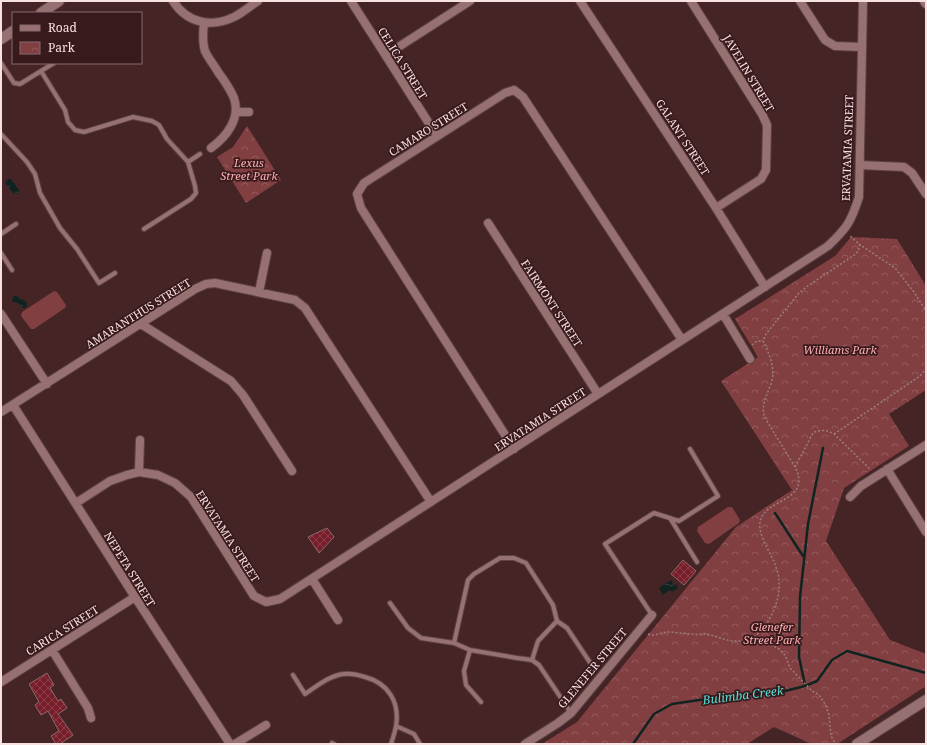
<svg xmlns="http://www.w3.org/2000/svg" width="927" height="745" font-family="'Noto Serif',serif">
<style>
.park{fill:url(#park-crowns)}
.garden{fill:#823f42}
.water{fill:url(#water-ripples)}
.lines{fill:none;stroke-linecap:round;stroke-linejoin:round}
.stream{stroke:#112321;stroke-width:2.5}
.building{fill:url(#building-cross-hatch);stroke:#8e6868}
.service-casing{stroke:#5f4345;stroke-width:6}
.minor-casing{stroke:#5f4345;stroke-width:10}
.tertiary-casing{stroke:#5f4345;stroke-width:12}
.path{stroke:#9a7e7e;stroke-width:1.5;stroke-dasharray:2 2;stroke-linecap:butt}
.service{stroke:#977171;stroke-width:4}
.minor{stroke:#977171;stroke-width:8}
.tertiary{stroke:#977171;stroke-width:10}
.labels{text-anchor:middle;dominant-baseline:central;stroke-width:3.5;stroke-linejoin:round;paint-order:stroke}
.street-label{font-size:11px;fill:#f8e1e1;stroke:#391a1c}
.park-label{font-size:11px;font-style:italic;fill:#feb0b2;stroke:#391a1c}
.water-label{font-size:12px;font-style:italic;fill:#52e0d5;stroke:#391a1c}
</style>
<defs>
<pattern id="park-crowns" width="20" height="18" patternUnits="userSpaceOnUse"><rect width="20" height="18" fill="#823f42"/><path d="M2 6a3 3 0 1 1 6 0M12 15a3 3 0 1 1 6 0" fill="none" stroke="#945a5d"/></pattern>
<pattern id="water-ripples" width="26" height="14" patternUnits="userSpaceOnUse"><rect width="26" height="14" fill="#112321"/><path d="M2 4q2-2 4 0t4 0M15 11q2-2 4 0t4 0" fill="none" stroke="#344341"/></pattern>
<pattern id="building-cross-hatch" width="8" height="8" patternUnits="userSpaceOnUse"><rect width="8" height="8" fill="#771e2a"/><path d="M0 0l8 8M0 8l8-8" fill="none" stroke="#8b3e49"/></pattern>
</defs>
<rect width="100%" height="100%" fill="#442425"/>
<path class="park" d="M247,126L281,180L246,203L217,157L233,147Z
M851,237L897,239L926,286V390L889,414L909,446L844,488L826,541L890,640L926,654V686L837,744H812L774,727L747,744H542L577,722L736,527L792,490L721,381L758,357L735,319L835,256Z"/>
<path class="garden" d="M54,291L57,292L66,305L65,308L34,329H31L21,316L22,312Z
M835,319L846,330L824,351L814,340Z
M728,507H732L740,520L739,523L709,544L705,543L697,531L698,527Z"/>
<path class="water" d="M8,179H11L19,190L18,194L13,193L5,183Z
M14,296H17L20,299L26,301L27,307L23,308L18,303L13,302L12,300Z
M671,580L674,586L676,584L678,588L672,592L670,590L663,595L659,588Z"/>
<g class="lines">
<path class="stream" d="M775,513L803,556
M805,685L799,657L800,597L808,524L823,448
M633,744L654,714L672,704L733,695L777,693L805,686L817,681L832,660L847,651L926,673"/>
</g>
<path class="building" d="M327,528L334,537L319,553L308,537Z
M683,560L696,571L684,585L671,574Z
M47,673L54,685L50,688L58,701L61,699L67,708L58,714L73,735L60,744H56L51,736L59,731L48,711L41,715L35,705L39,702L29,684Z"/>
<g class="lines">
<g class="service-casing">
<path id="service" d="M1,63L14,83L20,84L54,63
M41,71L65,110L68,122L75,130L84,132L133,117L152,121L159,125L167,139L188,162L195,186L196,193L191,199L144,229
M1,134L27,162L35,174L40,193L60,228L77,249L99,283L115,273
M188,162L200,154
M1,234L16,224
M1,253L12,270
M670,518L697,562
M390,603L408,628L421,638L454,643L470,650L517,658L532,660L539,665L571,713
M652,615L605,544L654,513L679,521L718,496L690,449
M454,643L468,580L474,574L500,558H514L526,563L553,605L557,621L567,628L591,664
M470,650L464,671L466,685L481,702
M532,660L538,641L557,621
M293,675L305,694C317,686 329,676 343,674C349,673 359,675 365,677C388,683 400,702 396,726C395,732 393,738 391,744
M396,726L414,734L420,744
M332,743L334,744"/>
</g>
<g class="minor-casing">
<path id="minor" d="M173,1C187,23 211,28 234,17C242,13 250,6 258,1
M351,1L437,136
M580,1L716,208L765,287
M691,1L762,114L767,125L766,170L761,179L716,208
M800,1L825,40L835,46L862,47
M204,23C203,32 202,42 205,51C208,58 214,65 218,72C224,80 230,89 234,98C241,119 226,137 211,148
M386,55L470,1
M236,112H249
M860,165L904,167L912,173L926,194
M488,223L598,394
M259,292L267,253
M1,314L47,384
M723,314L750,359
M141,324L231,381L243,395L292,471
M13,405L135,597L230,744
M1,412L195,289L206,284L215,283L295,300L305,308L431,502
M514,449L361,208L357,194L364,183L505,93L514,90L523,97L682,340
M887,469L926,532
M139,472L140,440
M850,497L861,486L926,445
M76,503L110,481L127,475L139,472L158,475L175,483L191,497L254,596L266,602L280,599L828,246C847,228 851,222 859,197L863,1
M312,579L338,620
M52,650L88,708L91,718
M1,682L135,597
M235,744L266,725
M525,744L558,723L571,713L652,615"/>
</g>
<g class="tertiary-casing">
<path id="tertiary" d="M925,1L926,3
M41,13L59,1
M1,39L13,31
M857,744L926,700"/>
</g>
<path class="path" d="M859,244L895,268L914,292L926,311
M752,345L757,341H763
M834,434L920,376L926,369
M795,467L813,433C820,429 827,430 834,434L871,470
M648,634C655,637 661,632 668,632C676,632 685,634 693,634C697,635 701,634 705,634C716,635 726,642 738,641C742,641 749,640 752,638C768,629 781,600 779,582C779,576 777,570 775,564C770,551 758,536 760,522C764,498 813,502 795,467L765,418C760,404 768,394 772,381C775,367 769,353 763,341L766,334L799,293L809,285L856,254L860,247L859,244L850,236
M752,638L778,648L785,655L790,668L812,691L819,695L825,704L829,715L831,736L836,744"/>
<use href="#service" class="service"/>
<use href="#minor" class="minor"/>
<use href="#tertiary" class="tertiary"/>
</g>
<g class="labels">
<g class="street-label">
<text transform="translate(403 63) rotate(58)">CELICA STREET</text>
<text transform="translate(749 73) rotate(59)">JAVELIN STREET</text>
<text transform="translate(428 129) rotate(-32)">CAMARO STREET</text>
<text transform="translate(683 137) rotate(57)">GALANT STREET</text>
<text transform="translate(847 148) rotate(-88)">ERVATAMIA STREET</text>
<text transform="translate(552 303) rotate(57)">FAIRMONT STREET</text>
<text transform="translate(138 313) rotate(-32)">AMARANTHUS STREET</text>
<text transform="translate(540 419) rotate(-33)">ERVATAMIA STREET</text>
<text transform="translate(228 536) rotate(57)">ERVATAMIA STREET</text>
<text transform="translate(130 569) rotate(58)">NEPETA STREET</text>
<text transform="translate(62 630) rotate(-32)">CARICA STREET</text>
<text transform="translate(592 668) rotate(-50)">GLENEFER STREET</text>
</g>
<g class="park-label">
<text x="249" y="162">Lexus<tspan x="249" dy="13">Street Park</tspan></text>
<text x="840" y="349">Williams Park</text>
<text x="772" y="626">Glenefer<tspan x="772" dy="13">Street Park</tspan></text>
</g>
<g class="water-label">
<text transform="translate(743 695) rotate(-7)">Bulimba Creek</text>
</g>
</g>
<rect width="927" height="745" fill="none" stroke="#f8e1e1" stroke-width="4"/>
<rect x="12" y="12" width="130" height="52" fill="#391a1c" stroke="#856a6b"/>
<rect x="20" y="25" width="20" height="6" fill="#977171" stroke="#856a6b"/>
<text x="48" y="32" font-size="12" fill="#f8e1e1">Road</text>
<rect x="20" y="42" width="20" height="12" fill="url(#park-crowns)" stroke="#856a6b"/>
<text x="48" y="52" font-size="12" fill="#f8e1e1">Park</text>
</svg>
